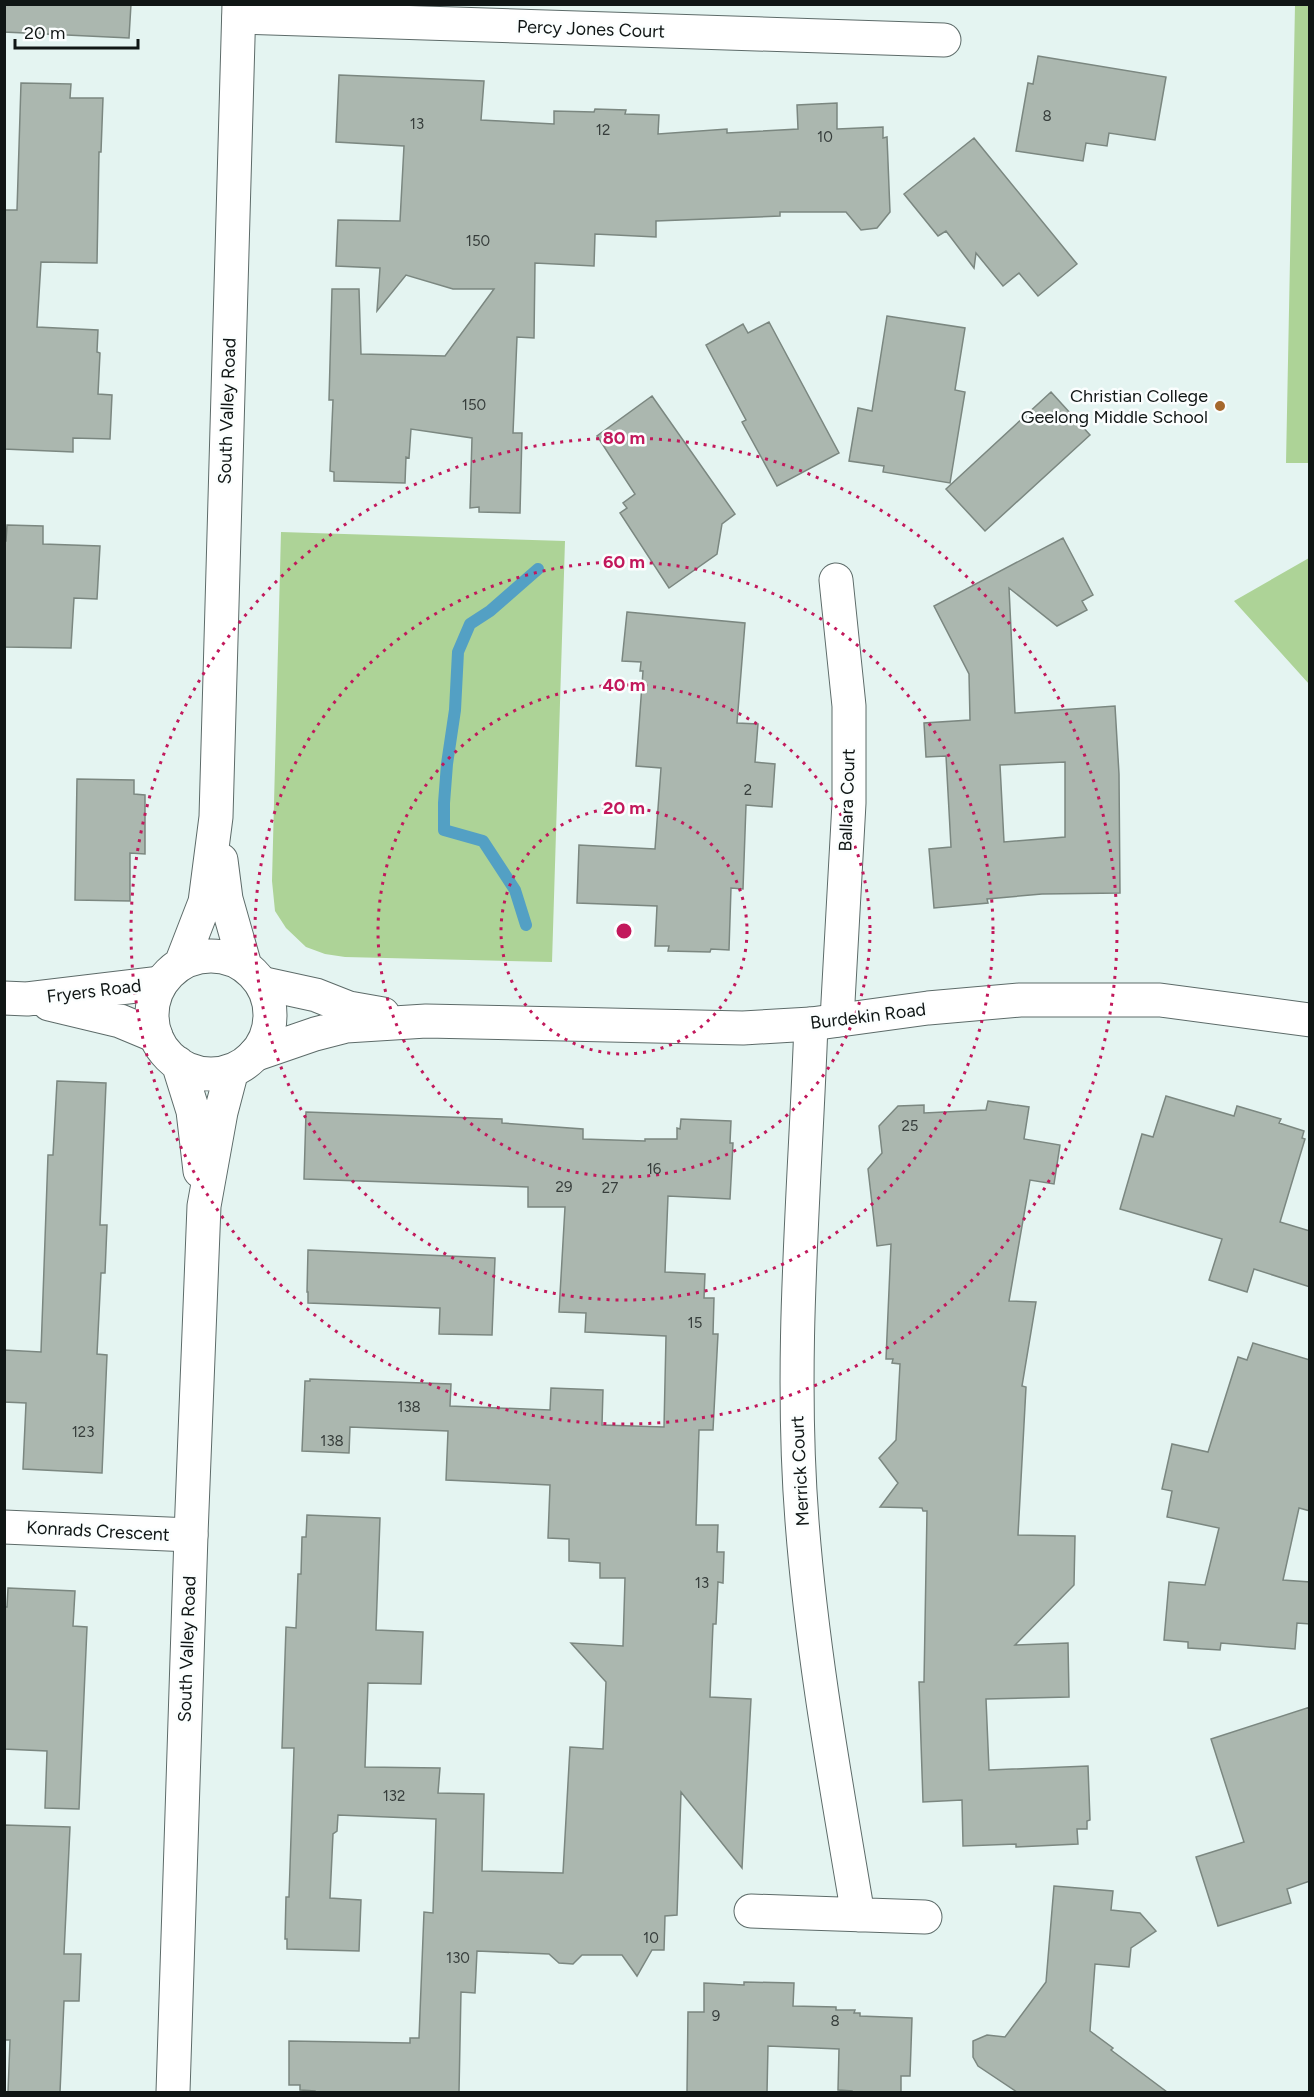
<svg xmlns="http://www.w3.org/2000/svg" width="1314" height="2097" font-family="Figtree,sans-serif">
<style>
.green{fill:#add397}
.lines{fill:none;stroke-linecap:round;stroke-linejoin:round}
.stream{stroke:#53a0c4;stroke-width:12}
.building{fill:#abb7af;stroke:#7b8780;stroke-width:1.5;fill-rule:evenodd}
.minor-casing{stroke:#5d6b69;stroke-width:35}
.tertiary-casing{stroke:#5d6b69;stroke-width:35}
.secondary-casing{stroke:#5d6b69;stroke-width:35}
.minor{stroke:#fff;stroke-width:33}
.tertiary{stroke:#fff;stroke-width:33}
.secondary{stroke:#fff;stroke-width:33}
.ring{fill:none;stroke:#c2185b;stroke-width:3;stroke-dasharray:3 6}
.poi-dot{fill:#a5682c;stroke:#fbfefe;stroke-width:2}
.labels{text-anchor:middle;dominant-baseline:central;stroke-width:5;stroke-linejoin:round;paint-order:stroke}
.number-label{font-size:15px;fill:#373e3c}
.street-label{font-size:18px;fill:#101615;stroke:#fbfefe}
.poi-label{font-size:18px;fill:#101615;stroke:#fbfefe;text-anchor:end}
.centre{fill:#c2185b;stroke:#fbfefe;stroke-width:3}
.ring-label{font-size:18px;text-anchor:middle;font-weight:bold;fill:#c2185b;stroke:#fbfefe;stroke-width:5;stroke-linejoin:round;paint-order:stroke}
</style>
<rect width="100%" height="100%" fill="#e4f4f1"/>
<path class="green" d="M1295,5H1310L1309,463H1286Z
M281,532L565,541L552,962L345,957L325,954L306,947L286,928L275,911L272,881Z
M1309,558V684L1234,601Z"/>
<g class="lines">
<path class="stream" d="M526,925L515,890L483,841L444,830V803L447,764L455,710L458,652L470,624L490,611L538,569"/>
</g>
<path class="building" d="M4,4H131L129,38L4,32Z
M1038,56L1166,77L1155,140L1109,133L1107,146L1086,143L1083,161L1016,151L1028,83L1033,84Z
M339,75L484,81L481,120L554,124V111L594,112L595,109L626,110L625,114L659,115L658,134L727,129V133L798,129L797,105L837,103V129L883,127V138L887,137L890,212L877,228L861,230L846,212H780V216L656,221V237L595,234L594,266L535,263L534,338L517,337L513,433H522L520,513L479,512V507L470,508L472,438L411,429L409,458L406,457L405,483L334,481V472L330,471L333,400H329L332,289H359L361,354L445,356L494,289H453L406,275L377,311L380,268L336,266L338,220L400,221L404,146L336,142Z
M21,83L71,84L70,98H103L101,152H99L97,263L41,262L37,327L98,330L97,352L100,353L98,394L112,395L110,439L73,438V452L4,449V210H17Z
M974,138L1077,264L1038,296L1019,273L1003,286L976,253L974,268L946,231L938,236L904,194Z
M887,316L965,328L955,390L965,392L950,483L883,472L884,466L849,461L858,408L872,411Z
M769,322L839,453L777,486L742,422L746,420L706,345L743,324L748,333Z
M1051,392L1090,435L985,531L946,489Z
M652,396L735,514L722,524L717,554L669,588L620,513L627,508L623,503L635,494L597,436Z
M7,525L43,526V544L100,546L97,599L74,598L71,648L4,647V541H6Z
M1063,538L1093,595L1082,601L1087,610L1057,626L1009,588L1015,713L1115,706L1119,774L1120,893L1042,894L987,899L988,903L934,908L929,849L951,847L946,756L926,757L924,723L970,720L969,674L934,606ZM1065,762V837L1004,842L1000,765Z
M627,612L745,623L737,723L758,724L755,762L775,764L772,807L746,805L743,889L731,888L729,950L711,949L710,952L668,951L669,946H655L657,906L577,903L579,845L655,849L661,768L636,766L643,671H640L641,662L622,661Z
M77,779L134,780V794L145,795V854L130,853V901L75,900Z
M57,1081L106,1083L100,1225H107L105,1273H101L97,1354L107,1355L102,1473L23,1469L26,1403L4,1402V1350L41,1352L48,1155H53Z
M1166,1096L1234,1116L1237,1106L1281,1119L1279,1123L1304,1131L1302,1138L1305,1139L1280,1222L1310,1231V1287L1254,1269L1247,1292L1209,1280L1222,1239L1120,1209L1142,1134L1153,1137Z
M988,1101L1029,1107L1024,1139L1060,1145L1054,1184L1030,1180L1009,1301L1036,1302L1022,1386L1026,1387L1018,1535L1075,1536L1074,1585L1015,1645L1068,1643L1069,1697L986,1699L989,1770L1088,1766L1090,1820L1087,1821V1829H1077L1078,1844L1016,1847V1844L963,1846L962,1800L923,1802L919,1682H924L927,1511H923L922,1508L880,1507L898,1483L879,1458L896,1440L900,1364L892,1363L893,1359H886L891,1244L877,1246L868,1169L882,1153L879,1126L898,1106L924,1105V1113L986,1110Z
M306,1112L502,1119V1123L583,1129V1139L645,1141V1139H677V1128L680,1129L681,1119L731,1121L730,1143H733L730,1199L668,1196L665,1272L705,1274L704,1298H714L713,1334H718L713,1430H699L696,1525H718L717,1552H724L723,1583L718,1582L716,1624H713L710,1697L751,1699L742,1868L681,1792L677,1915L665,1916L664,1950H652L637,1976L622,1955H582L573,1964L559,1963L549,1954L477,1951L475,1993L461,1992L459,2092H315V2091L300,2090V2085H289V2041L410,2043V2038H419L424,1912L433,1913L436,1819L338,1815L337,1831L333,1834L330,1898L361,1900L359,1951L287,1949V1939H285L286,1897H289L294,1748H282L286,1627L296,1628L298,1574H301L302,1537H306L307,1515L380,1518L376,1630L423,1632L421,1684L368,1683L365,1767L440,1768L438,1793L484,1794L482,1871L563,1873L570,1747L603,1749L606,1682L571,1643L623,1646L625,1578H600V1563L569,1561V1539L548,1538L550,1485L446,1480L448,1431L350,1427L349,1453L302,1451L305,1381H310V1379L451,1384L450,1406L550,1410L551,1388L603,1390L602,1425L664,1427L666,1336L585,1332L586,1313L559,1312L565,1207H528V1187L304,1179Z
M308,1250L495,1258L492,1335L439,1334L440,1308L308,1303V1292H307Z
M1253,1343L1310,1360V1511L1299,1508L1283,1580L1310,1582V1624L1297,1623L1295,1649L1221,1643L1220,1650L1188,1648V1642L1164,1640L1169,1582L1205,1585L1219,1528L1167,1517L1172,1491L1162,1489L1172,1444L1208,1452L1238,1357L1247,1360Z
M8,1588L75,1591L73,1626L87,1627L79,1809L45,1808L47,1751L4,1749V1607H7Z
M1310,1707V1881L1287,1889L1291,1903L1218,1926L1196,1857L1244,1842L1211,1739Z
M4,1825L70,1827L64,1954H81L79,2001H64L60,2092H8L10,2040H4Z
M1054,1886L1113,1891L1111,1910L1140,1913L1156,1931L1131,1948L1129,1967L1095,1964L1090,2031L1113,2048L1111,2050L1167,2092H1017L978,2066L973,2057V2041L987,2035L1005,2037L1046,1982Z
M744,1982L794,1983L793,2006L836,2007V2010H855L854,2013H860V2016L912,2018L910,2076H901V2092H852V2091L838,2090L839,2049L768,2046L767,2092H687L688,2012H704V1983L744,1985Z"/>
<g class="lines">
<g class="minor-casing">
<path id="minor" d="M239,17L944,40
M836,580L849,706V803L837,1020
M811,1024C805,1189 789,1355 802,1521C812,1653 836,1784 858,1915
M4,1527L191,1535
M751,1911L925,1917"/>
</g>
<g class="tertiary-casing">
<path id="tertiary" d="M261,983L316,995L349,1008L383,1014
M4,998L27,999L161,983
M49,1004L120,1021L156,1036
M254,1055L315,1034L346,1026L426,1021L743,1028L811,1024L928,1008L1020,1000H1160L1310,1020"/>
</g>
<g class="secondary-casing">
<path id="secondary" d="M221,860L226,899L245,966
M152 1015a59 59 0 1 1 118 0a59 59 0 1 1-118 0Z
M181,964L205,902L216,817L239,4
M178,1063L193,1111L200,1171
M173,2092L191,1535L204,1206L221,1112L232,1070"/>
</g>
<use href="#minor" class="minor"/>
<use href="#tertiary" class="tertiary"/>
<use href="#secondary" class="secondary"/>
</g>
<g class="ring">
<circle cx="624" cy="931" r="123"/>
<circle cx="624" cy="931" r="246"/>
<circle cx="624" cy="931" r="369"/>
<circle cx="624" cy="931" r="493"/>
</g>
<circle class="poi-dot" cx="1220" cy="406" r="6"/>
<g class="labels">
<g class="number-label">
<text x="1047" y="116">8</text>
<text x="417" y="124">13</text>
<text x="603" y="130">12</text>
<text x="825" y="137">10</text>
<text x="478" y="241">150</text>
<text x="474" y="405">150</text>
<text x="748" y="790">2</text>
<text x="910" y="1126">25</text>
<text x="654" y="1169">16</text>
<text x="564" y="1187">29</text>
<text x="610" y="1188">27</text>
<text x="695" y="1323">15</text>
<text x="409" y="1407">138</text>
<text x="83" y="1432">123</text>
<text x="332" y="1441">138</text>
<text x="702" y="1583">13</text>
<text x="394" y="1796">132</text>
<text x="651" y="1938">10</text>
<text x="458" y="1958">130</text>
<text x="716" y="2016">9</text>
<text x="835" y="2021">8</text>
</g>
<g class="street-label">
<text transform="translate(591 29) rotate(2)">Percy Jones Court</text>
<text transform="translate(227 411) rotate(-88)">South Valley Road</text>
<text transform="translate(847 800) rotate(-88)">Ballara Court</text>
<text transform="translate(94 991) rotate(-7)">Fryers Road</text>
<text transform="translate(868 1016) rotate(-7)">Burdekin Road</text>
<text transform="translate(800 1471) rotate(-93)">Merrick Court</text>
<text transform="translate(98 1531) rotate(3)">Konrads Crescent</text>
<text transform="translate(187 1649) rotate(-88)">South Valley Road</text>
</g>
<g class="poi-label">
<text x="1208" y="396">Christian College<tspan x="1208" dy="21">Geelong Middle School</tspan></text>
</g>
</g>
<circle cx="624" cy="931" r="9" class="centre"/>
<g class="ring-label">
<text x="624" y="444">80 m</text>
<text x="624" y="568">60 m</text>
<text x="624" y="691">40 m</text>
<text x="624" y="814">20 m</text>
</g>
<rect width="1314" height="2097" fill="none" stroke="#101615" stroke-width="12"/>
<path d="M15 39v9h123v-9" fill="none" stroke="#101615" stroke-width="3"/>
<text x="24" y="39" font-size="18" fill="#101615" stroke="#fbfefe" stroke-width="4.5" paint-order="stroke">20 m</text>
</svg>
